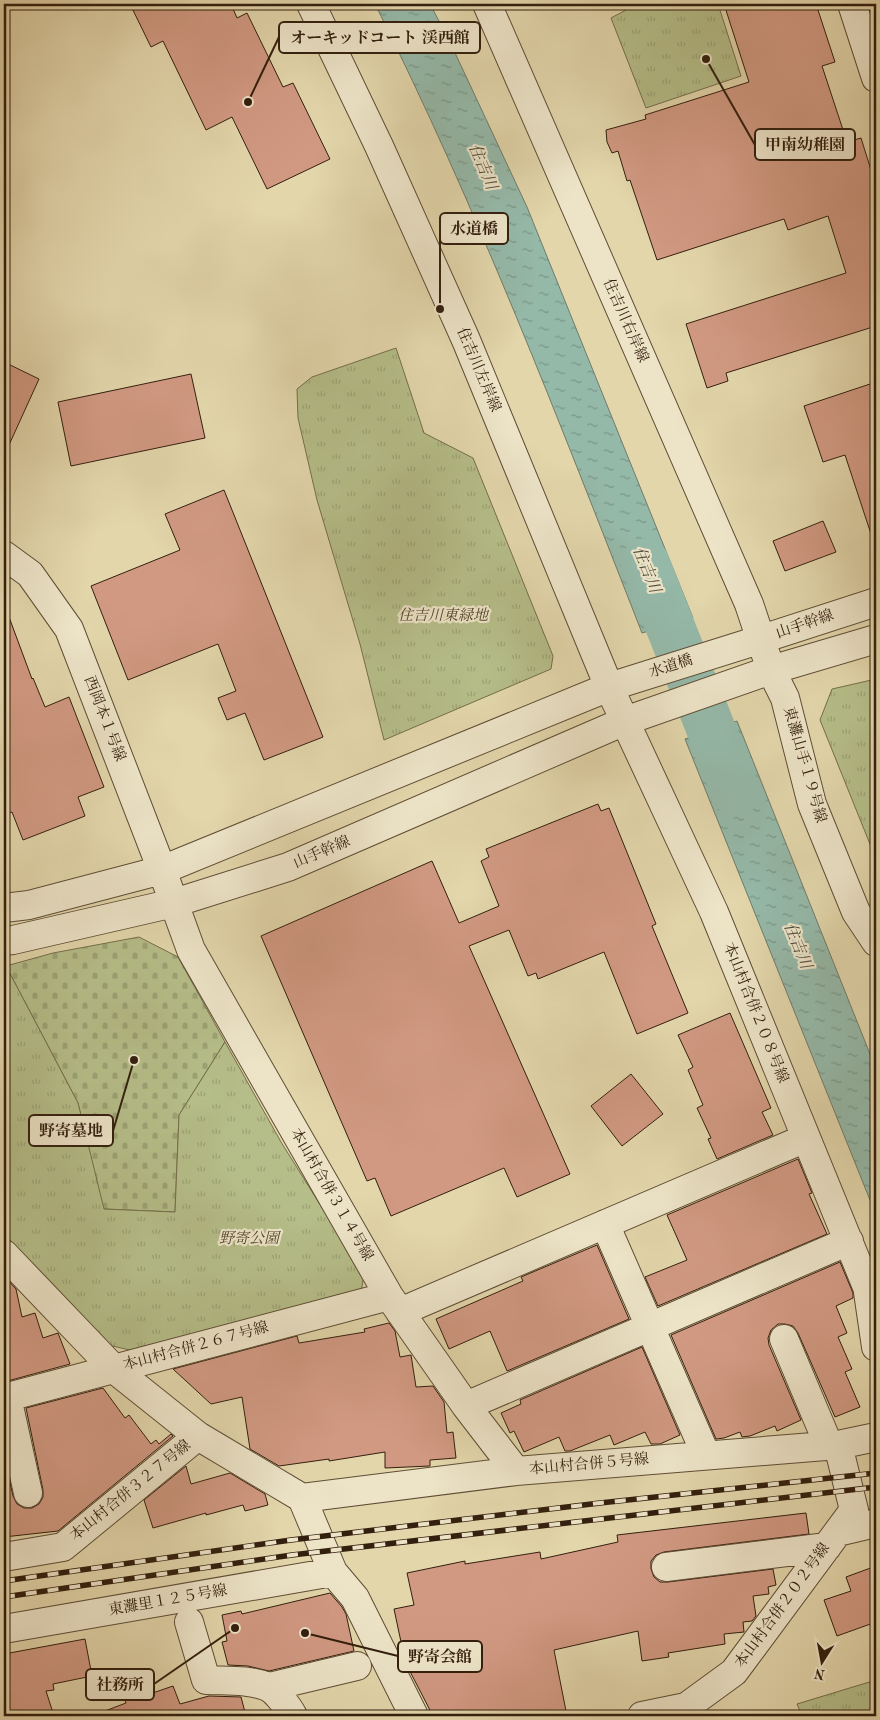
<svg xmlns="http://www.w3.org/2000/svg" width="880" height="1720" font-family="'Old Standard TT','Noto Serif JP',serif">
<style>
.cemetery{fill:url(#cemetery-stones);stroke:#746e4b}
.park{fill:url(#park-tufts);stroke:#746e4b}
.water{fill:url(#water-ripples);stroke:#6e7b6b}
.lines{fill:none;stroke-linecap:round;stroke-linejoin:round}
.river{stroke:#95b9a9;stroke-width:49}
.building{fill:#d19982;stroke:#331f0e}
.minor-casing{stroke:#5f4d35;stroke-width:30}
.minor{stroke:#ede4c8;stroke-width:28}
.rail-casing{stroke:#331f0e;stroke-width:5.5}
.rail{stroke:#ede4c8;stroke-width:4;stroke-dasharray:11;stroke-linecap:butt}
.labels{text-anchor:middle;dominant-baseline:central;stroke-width:4.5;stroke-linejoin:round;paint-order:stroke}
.street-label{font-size:15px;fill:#331f0e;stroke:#ede4c8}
.park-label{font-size:15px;font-style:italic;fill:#54462c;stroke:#ede4c8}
.water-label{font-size:16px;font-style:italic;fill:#504d3c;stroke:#ede4c8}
.leader{fill:none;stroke:#331f0e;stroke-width:2}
.callout-dot{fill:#331f0e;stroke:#ede4c8;stroke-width:2}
.callout{fill:#ede4c8;stroke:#331f0e;stroke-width:2}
.callout-label{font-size:16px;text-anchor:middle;font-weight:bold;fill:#331f0e}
</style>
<defs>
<pattern id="cemetery-stones" width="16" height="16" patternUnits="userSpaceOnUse" patternTransform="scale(1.25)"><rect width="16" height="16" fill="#b5bd88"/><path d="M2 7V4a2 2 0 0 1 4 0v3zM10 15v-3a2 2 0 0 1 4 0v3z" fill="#9ca274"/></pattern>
<pattern id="park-tufts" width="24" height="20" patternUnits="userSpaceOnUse" patternTransform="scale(1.25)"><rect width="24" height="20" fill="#b5bd88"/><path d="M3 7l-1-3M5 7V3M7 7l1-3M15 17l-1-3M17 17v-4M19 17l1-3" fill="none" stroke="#9ca274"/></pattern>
<pattern id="water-ripples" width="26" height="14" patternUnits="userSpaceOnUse" patternTransform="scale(1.25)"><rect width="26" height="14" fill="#95b9a9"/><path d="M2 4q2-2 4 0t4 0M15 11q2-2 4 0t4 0" fill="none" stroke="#7a9688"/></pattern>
</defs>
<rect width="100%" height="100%" fill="#e3d6ab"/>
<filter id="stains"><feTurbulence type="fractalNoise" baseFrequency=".004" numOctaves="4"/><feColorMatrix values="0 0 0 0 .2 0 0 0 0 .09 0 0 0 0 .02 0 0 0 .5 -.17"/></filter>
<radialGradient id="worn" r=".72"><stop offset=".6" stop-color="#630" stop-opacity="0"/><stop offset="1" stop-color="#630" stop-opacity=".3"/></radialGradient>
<path class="cemetery" d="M139,937L178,957L225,1042L179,1115L175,1212L103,1209L78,1103L6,966L53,953Z"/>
<path class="park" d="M637,4H718L741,76L646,108L611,18Z
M396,348L424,433L473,458L553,656L551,669L384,740L360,644L317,500L298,418L297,389L312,377Z
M876,679V859L820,720L832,689Z
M6,966L78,1103L104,1209L175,1212L179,1115L225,1042L281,1142L364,1275L361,1292L130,1350L108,1345L92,1326L4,1234V967Z
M876,1680V1716H802L797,1704Z"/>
<path class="water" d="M375,4H430L449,40L527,207L693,618L642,633C559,421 477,207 375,4Z
M737,721L876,1069V1215L685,739Z"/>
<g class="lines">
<path class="river" d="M645,563L736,792"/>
</g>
<path class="building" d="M130,4H231L237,18L247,13L283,87L293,83L330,159L267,189L232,117L206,130L163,41L151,47Z
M724,4H816L835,62L822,66L847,142L861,138L876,186V326L726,373L728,381L707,388L686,324L846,273L828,216L788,230L784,219L657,260L630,180L627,181L618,151L612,153L607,142L606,130L646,119L645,115L749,82Z
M4,362L39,379L4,456Z
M191,374L205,438L71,466L58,402Z
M876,382V537H872L845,455L823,462L804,406Z
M224,490L323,737L264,760L245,713L227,720L218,698L236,691L218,644L128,680L91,586L180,550L165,514Z
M823,521L836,552L785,571L773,541Z
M6,609L32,679L33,678L45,707L69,697L104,787L78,797L85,816L23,840L12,812L4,815V610Z
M598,804L601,811L609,808L656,924L652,926L688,1013L637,1034L604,952L538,979L536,973L528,976L509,930L469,946L570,1174L517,1197L504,1168L391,1216L375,1178L367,1181L261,936L432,861L459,923L499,906L481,861L489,857L486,849Z
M730,1013L771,1108L762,1112L773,1135L717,1159L708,1139L711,1138L697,1108L703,1105L688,1070L693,1067L678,1035Z
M631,1074L663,1114L622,1146L591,1106Z
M798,1159L812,1193L809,1194L827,1234L658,1306L645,1277L687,1260L667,1215Z
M597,1245L629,1319L507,1371L490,1331L449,1349L436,1319L523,1281L521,1277Z
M840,1262L853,1293V1298L836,1306L847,1333L838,1337L852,1369L845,1372L860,1407L835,1417L798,1333L793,1326L785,1324H778L771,1330L768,1338L769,1345L801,1420L777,1431L775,1426L750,1436L742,1437L740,1432L724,1438L716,1439L671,1335Z
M4,1278H6L16,1289L22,1317L35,1313L43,1338L58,1333L70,1364L4,1382Z
M389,1323L395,1331L400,1357L411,1355L416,1387L433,1386L444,1402L447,1433L453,1432L456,1458L430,1460V1466L385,1468V1452L329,1461V1459L279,1466L250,1449L242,1397L211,1404L173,1369L297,1336L299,1343L365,1332L364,1329Z
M642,1347L680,1435L660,1444H651L645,1432L614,1445L610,1435L570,1451H565L559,1437L524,1452L514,1431L510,1433L501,1413L521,1404L520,1400Z
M103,1388L125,1418L129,1415L151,1444L156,1440L159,1444L171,1434L173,1436L58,1531L4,1537V1455L13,1496L17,1504L24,1508H32L39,1504L43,1497V1490L26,1408Z
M186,1466L191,1484L230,1473L265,1494L268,1505L245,1511L243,1505L206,1515V1513L153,1528L144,1500Z
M806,1513L809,1534L664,1552L656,1555L651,1561V1569L654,1577L660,1582H668L773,1569L776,1585L768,1587L769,1594L753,1596L756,1616L752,1621L743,1622L744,1632L724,1634L725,1644L668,1653L669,1657L642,1661L638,1631L554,1650L566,1711L541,1716H433L402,1656H404L394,1609L414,1605L407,1573L465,1561V1564L540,1552L541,1559L618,1542L617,1535Z
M876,1566V1622L837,1636L824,1600L851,1591L846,1577Z
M330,1593L342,1607L346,1614L354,1651L269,1671L248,1666L228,1665L222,1642L227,1641L222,1615L241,1611L242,1614Z
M85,1639L92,1676L53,1684L54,1690L46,1691L54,1716H4V1654Z
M141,1680L147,1695L173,1686L180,1704L209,1696L241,1697L246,1716H97V1714L126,1703L120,1689Z"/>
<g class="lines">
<g class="minor-casing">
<path id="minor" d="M311,4L379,146L466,340L609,687L714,912L876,1309
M487,4L749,604L771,670L785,698L812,804L856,912L876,942
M852,4L876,78
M4,555L30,574L69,629L162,870L191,950L389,1296L466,1406L516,1471
M4,908L29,905L162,870L609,687L762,639L876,602
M4,941L13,940L174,903L288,867L625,721L771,670L876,639
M605,1224L706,1455
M4,1254L114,1369L198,1436L302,1498
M868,1292L876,1347
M400,1312L806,1138
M784,1339L829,1446
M7,1397L28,1493
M4,1398L389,1296
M466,1406L849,1241
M302,1498L516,1471L838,1445L876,1437
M302,1498L333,1572L355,1598L414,1716
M838,1532L876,1523
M4,1557L63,1547L198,1436
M666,1567L827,1547
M189,1622L206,1680C226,1681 249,1679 268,1687C276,1691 289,1708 293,1716
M4,1629L333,1572
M269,1687L357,1666
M642,1716L686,1707
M681,1716L686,1707L734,1672L854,1510L838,1445"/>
</g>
<use href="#minor" class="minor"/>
<g class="rail-casing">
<path id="rail" d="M4,1581L291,1540L600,1503L876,1473
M4,1597L292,1555L876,1487"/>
</g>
<use href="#rail" class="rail"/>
</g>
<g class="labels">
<g class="street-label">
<text transform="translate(625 321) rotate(66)">住吉川右岸線</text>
<text transform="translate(478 370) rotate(67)">住吉川左岸線</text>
<text transform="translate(805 625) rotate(-19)">山手幹線</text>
<text transform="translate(671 667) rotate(-18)">水道橋</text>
<text transform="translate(104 719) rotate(69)">西岡本１号線</text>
<text transform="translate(804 765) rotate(74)">東灘山手１９号線</text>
<text transform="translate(322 853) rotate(-23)">山手幹線</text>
<text transform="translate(755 1013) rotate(68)">本山村合併２０８号線</text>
<text transform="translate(331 1195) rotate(60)">本山村合併３１４号線</text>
<text transform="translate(196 1347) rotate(-15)">本山村合併２６７号線</text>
<text transform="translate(589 1465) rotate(-5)">本山村合併５号線</text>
<text transform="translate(131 1491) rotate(-39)">本山村合併３２７号線</text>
<text transform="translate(168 1601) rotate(-10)">東灘里１２５号線</text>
<text transform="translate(783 1606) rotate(-54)">本山村合併２０２号線</text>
</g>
<g class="park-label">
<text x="443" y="616">住吉川東緑地</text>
<text x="249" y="1239">野寄公園</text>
</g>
<g class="water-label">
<text transform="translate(482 167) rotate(67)">住吉川</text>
<text transform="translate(646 570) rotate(68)">住吉川</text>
<text transform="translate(797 946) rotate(68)">住吉川</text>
</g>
</g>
<path class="leader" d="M248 102L279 37M706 59L755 145M440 309L440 229M134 1060L113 1131M305 1633L398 1656M235 1628L154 1684"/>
<g class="callout-dot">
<circle cx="248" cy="102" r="5"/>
<circle cx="706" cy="59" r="5"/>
<circle cx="440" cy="309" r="5"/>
<circle cx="134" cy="1060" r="5"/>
<circle cx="305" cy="1633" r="5"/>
<circle cx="235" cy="1628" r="5"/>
</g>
<g class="callout">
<rect x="279" y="22" width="201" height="31" rx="5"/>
<rect x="755" y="129" width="100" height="31" rx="5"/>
<rect x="440" y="213" width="68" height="31" rx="5"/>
<rect x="29" y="1115" width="84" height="31" rx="5"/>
<rect x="398" y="1641" width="84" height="31" rx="5"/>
<rect x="86" y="1669" width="68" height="31" rx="5"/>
</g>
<g class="callout-label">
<text x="380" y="43">オーキッドコート 渓西館</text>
<text x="805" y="150">甲南幼稚園</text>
<text x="474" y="234">水道橋</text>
<text x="71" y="1136">野寄墓地</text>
<text x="440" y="1662">野寄会館</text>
<text x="120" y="1690">社務所</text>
</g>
<rect width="880" height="1720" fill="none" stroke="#e3d6ab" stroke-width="20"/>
<rect x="5" y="5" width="870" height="1710" fill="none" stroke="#331f0e" stroke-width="2.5"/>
<rect x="10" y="10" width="860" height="1700" fill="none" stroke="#331f0e"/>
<g transform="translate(822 1662) rotate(191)" stroke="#ede4c8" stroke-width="4" paint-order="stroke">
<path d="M0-4L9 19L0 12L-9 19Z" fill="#331f0e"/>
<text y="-8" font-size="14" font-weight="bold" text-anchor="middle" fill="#331f0e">N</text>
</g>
<rect width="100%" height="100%" filter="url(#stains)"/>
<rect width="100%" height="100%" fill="url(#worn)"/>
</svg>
